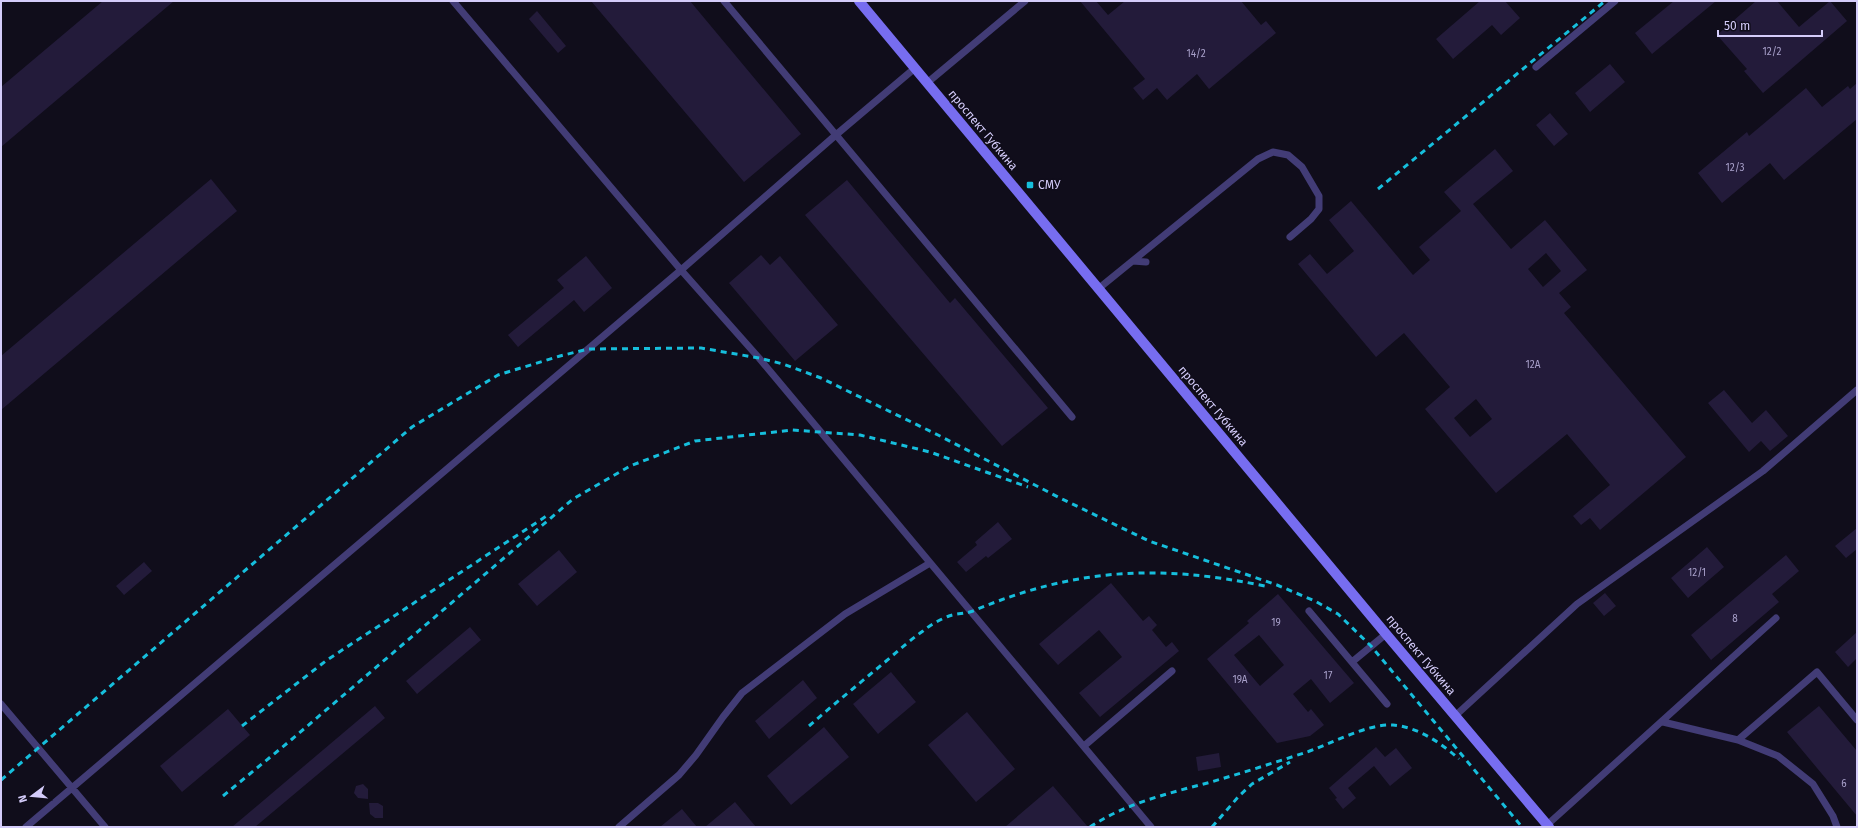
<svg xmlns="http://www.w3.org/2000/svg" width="1858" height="828" font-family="'Fira Sans',sans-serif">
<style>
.building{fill:#231b3a;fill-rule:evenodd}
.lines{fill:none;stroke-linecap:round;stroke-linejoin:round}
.service{stroke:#423c76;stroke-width:7}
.secondary{stroke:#776df0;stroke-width:10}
.rail{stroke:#16bedc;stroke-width:3;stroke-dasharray:6 5;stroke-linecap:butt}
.poi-dot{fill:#16bedc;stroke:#100d1b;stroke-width:1.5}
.labels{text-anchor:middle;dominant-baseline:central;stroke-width:3;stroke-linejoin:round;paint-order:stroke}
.number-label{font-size:10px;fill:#a8a0ca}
.street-label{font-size:12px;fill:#d4ccfa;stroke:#100d1b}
.poi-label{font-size:12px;fill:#d4ccfa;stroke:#100d1b;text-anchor:start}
</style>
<rect width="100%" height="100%" fill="#100d1b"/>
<path class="building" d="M103,1H174L1,147V87Z
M591,1H690L801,134L744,182Z
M1080,1H1096L1108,15L1125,1H1241L1261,25L1266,21L1276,33L1209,89L1197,74L1167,100L1157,88L1143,100L1133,88L1145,79Z
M1480,1H1505L1520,18L1501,35L1492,25L1453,59L1436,39Z
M1674,1H1716L1652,54L1635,33Z
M1756,1H1777L1799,27L1830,1L1847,21L1763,93L1744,71L1747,69L1717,35Z
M537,11L566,46L558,53L529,19Z
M1610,64L1625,82L1590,112L1575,93Z
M1857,83V119L1784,180L1770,163L1722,203L1698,173L1747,132L1749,136L1806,88L1822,107L1848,86L1850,89Z
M1550,113L1568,134L1554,146L1536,125Z
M1495,149L1513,171L1473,204L1511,249L1545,220L1587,270L1559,293L1571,307L1564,313L1686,457L1600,530L1590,518L1581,525L1573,516L1610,485L1567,434L1496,493L1425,409L1450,387L1404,333L1376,357L1298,264L1310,254L1327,274L1354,251L1329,220L1351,201L1413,275L1430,260L1419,247L1461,211L1444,192ZM1546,253L1561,271L1543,287L1528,269ZM1476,399L1492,419L1470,437L1454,418Z
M211,179L237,211L1,410V356Z
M847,180L950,303L955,298L1048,408L1002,446L805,215Z
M761,255L770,265L780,256L838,325L795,361L729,283Z
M586,256L612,288L584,312L574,300L518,347L508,335L564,288L557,280Z
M1724,390L1752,423L1766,410L1788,436L1770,451L1761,441L1749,452L1708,403Z
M998,522L1012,539L988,558L986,556L966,572L957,562L977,545L975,542Z
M1857,528V549L1846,558L1835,546Z
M1707,547L1724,567L1688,598L1671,578Z
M559,550L577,572L537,606L518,584Z
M1786,555L1799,571L1772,594L1779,602L1711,660L1691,635Z
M144,562L152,571L124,595L116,586Z
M1111,583L1143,621L1149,616L1157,625L1152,630L1166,647L1172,642L1179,651L1100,717L1079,693L1122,657L1099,630L1058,665L1039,644Z
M1605,593L1616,606L1604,616L1593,603Z
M1278,594L1354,683L1330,703L1311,679L1293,694L1308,712L1311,709L1324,725L1310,736L1277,743L1207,659L1249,623L1247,621ZM1259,635L1284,665L1260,686L1234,655Z
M470,627L481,640L417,694L406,681Z
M1857,632V658L1848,667L1835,652Z
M891,672L916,702L878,734L853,704Z
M803,680L817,698L769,739L755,721Z
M375,706L385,718L255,827H232Z
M1819,706L1857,751V816L1787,732Z
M228,709L250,735L182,792L160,766Z
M967,712L1015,769L976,802L928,745Z
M824,727L849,757L791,805L767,776Z
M1376,747L1385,757L1396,748L1412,768L1390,786L1374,766L1348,788L1356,798L1343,809L1335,799L1337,798L1329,788Z
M1219,753L1221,767L1198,771L1196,757Z
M363,784L368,789V799L358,798L354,793L356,786Z
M1053,786L1088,827H1005Z
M735,802L756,827H705Z
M369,803H378L383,806V818H375L370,814Z
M682,809L697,827H660Z"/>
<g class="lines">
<path class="service" d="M453,1L681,270L759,358L1151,827
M724,1L1072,417
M1536,67L1615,1
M927,83L1025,1
M1133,261L1146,262
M1098,289L1258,159L1273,152L1288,155L1302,167L1319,196V209L1311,219L1290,237
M1309,611L1387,704
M1352,662L1386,634
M1,704L105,827
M1455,716L1577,604L1763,471L1857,390
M1663,722L1738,740L1778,756L1813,784L1833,816L1837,827
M1738,740L1817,672L1857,720
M1084,746L1172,671
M1547,825L1776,618
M26,827L681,270L837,134L915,68
M619,827L679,775L696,755L723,717L742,693L845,614L930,563"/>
<path class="secondary" d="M859,1L1386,634L1549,827"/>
<path class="rail" d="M1378,189L1605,1
M242,726L327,660L548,515
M809,726C834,704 860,683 885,662C898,651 910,640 923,631C930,625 941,619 949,616C957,613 965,614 973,611C1075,568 1158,564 1265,586
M1,780L412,427L498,375L560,356L588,349L701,348L759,358L783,364L821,378L938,435L1060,498L1149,541L1277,585L1315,601L1338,614L1371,646L1522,827
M223,796L291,740L573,499L630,466L695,441L792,430L860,435L930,452L1028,487
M1090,827C1126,803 1170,793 1211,782C1242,773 1273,763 1304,753C1329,745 1368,723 1393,725C1418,727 1441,743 1459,759
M1212,827L1239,796L1252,784L1290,762"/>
</g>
<rect class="poi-dot" x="1026" y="181" width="8" height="8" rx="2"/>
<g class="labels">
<g class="number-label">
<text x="1772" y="52">12/2</text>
<text x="1196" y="54">14/2</text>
<text x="1735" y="168">12/3</text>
<text x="1533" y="365">12А</text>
<text x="1697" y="573">12/1</text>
<text x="1735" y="619">8</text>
<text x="1276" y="623">19</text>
<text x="1328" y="676">17</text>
<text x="1240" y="680">19А</text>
<text x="1844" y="784">6</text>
</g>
<g class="street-label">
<text transform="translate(983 130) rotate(50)">проспект Губкина</text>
<text transform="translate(1213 406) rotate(50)">проспект Губкина</text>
<text transform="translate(1421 655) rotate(50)">проспект Губкина</text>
</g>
<g class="poi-label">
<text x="1038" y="185">СМУ</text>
</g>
</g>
<rect width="1858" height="828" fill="none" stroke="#d4ccfa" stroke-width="4"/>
<g transform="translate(32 796) rotate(254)" stroke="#100d1b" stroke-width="3" paint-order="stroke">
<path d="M0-3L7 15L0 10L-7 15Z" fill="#d4ccfa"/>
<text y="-6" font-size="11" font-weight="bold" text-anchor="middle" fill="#d4ccfa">N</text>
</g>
<path d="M1718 30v6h104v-6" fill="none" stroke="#d4ccfa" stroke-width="2"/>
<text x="1724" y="30" font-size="12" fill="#d4ccfa" stroke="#100d1b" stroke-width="3" paint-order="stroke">50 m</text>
</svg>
